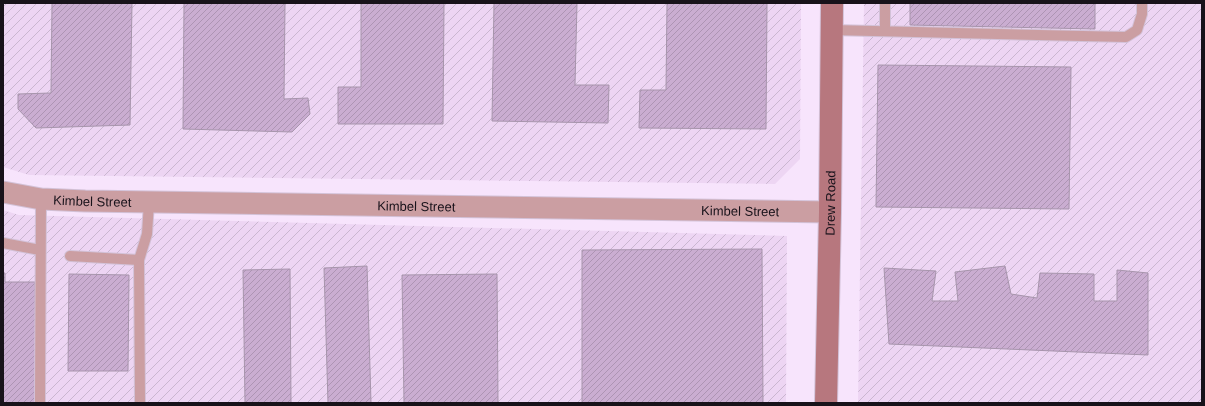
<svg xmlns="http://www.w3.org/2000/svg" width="1205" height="406" font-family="Helvetica,sans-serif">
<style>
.industrial{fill:url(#industrial-furrows)}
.building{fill:url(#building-hatch);stroke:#a795ac}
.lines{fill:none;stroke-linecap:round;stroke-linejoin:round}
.lane-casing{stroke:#d3c2d8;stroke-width:12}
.street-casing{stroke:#d3c2d8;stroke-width:23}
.secondary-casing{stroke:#d3c2d8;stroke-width:24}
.lane{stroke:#cb9ea2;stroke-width:10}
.street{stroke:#cb9ea2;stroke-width:21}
.secondary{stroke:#b7777e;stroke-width:22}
.labels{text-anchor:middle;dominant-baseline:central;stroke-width:3;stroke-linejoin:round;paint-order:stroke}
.street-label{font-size:13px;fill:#18121a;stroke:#fff}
</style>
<defs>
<pattern id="industrial-furrows" width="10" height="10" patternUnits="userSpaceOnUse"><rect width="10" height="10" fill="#edd5f3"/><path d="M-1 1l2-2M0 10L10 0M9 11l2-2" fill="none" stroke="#cab6d0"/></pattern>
<pattern id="building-hatch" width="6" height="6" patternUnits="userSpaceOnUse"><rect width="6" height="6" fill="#caadd1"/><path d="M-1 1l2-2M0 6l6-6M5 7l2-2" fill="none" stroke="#ad94b3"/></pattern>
</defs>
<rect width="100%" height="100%" fill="#f7e4fc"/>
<path class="industrial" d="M3,3H801L800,159L775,184L29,175L3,167Z
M864,3H1202V403H858Z
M3,210L19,215L787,236L786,403H3Z"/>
<path class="building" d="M52,3H132L130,125L36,128L18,109V94L51,93Z
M184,3H285L284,99L308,98L310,114L292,132L183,129Z
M361,3H444L443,124H338V87H361Z
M494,3H577L575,85H609L608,123L492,121Z
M667,3H767L766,129L639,128L640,90H666Z
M910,3H1095V29L910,25Z
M878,65L1071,67L1069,209L876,207Z
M762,249L763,403H582V250Z
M367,266L371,403H328L324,268Z
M1005,266L1011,294L1037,298L1040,273L1094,274V301H1117V270L1148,273V355L889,344L884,268L936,271L932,301H958L955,272Z
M290,269L291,403H245L243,270Z
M3,273H5V282H35L36,403H3Z
M69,274L129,275L128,371H68Z
M497,274L498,403H404L402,275Z"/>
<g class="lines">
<g class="lane-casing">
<path id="lane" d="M885,3V31
M832,30L1126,37L1137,30L1142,14V3
M3,243L40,250
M70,256L139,260
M40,403L41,199
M140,403L139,260L147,234L149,202"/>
</g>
<g class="street-casing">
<g id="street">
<path id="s1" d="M3,192L41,199L85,201L830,212"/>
</g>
</g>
<g class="secondary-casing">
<g id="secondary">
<path id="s2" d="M826,403L830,212L832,3"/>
</g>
</g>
<use href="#lane" class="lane"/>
<use href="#street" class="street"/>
<use href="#secondary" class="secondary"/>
</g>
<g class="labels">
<g class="street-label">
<text stroke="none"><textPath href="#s1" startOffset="90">Kimbel Street</textPath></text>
<text stroke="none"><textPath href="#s2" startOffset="200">Drew Road</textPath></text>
<text stroke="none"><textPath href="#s1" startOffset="414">Kimbel Street</textPath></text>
<text stroke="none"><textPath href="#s1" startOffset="738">Kimbel Street</textPath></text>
</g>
</g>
<rect width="1205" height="406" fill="none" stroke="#18121a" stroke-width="8"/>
</svg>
